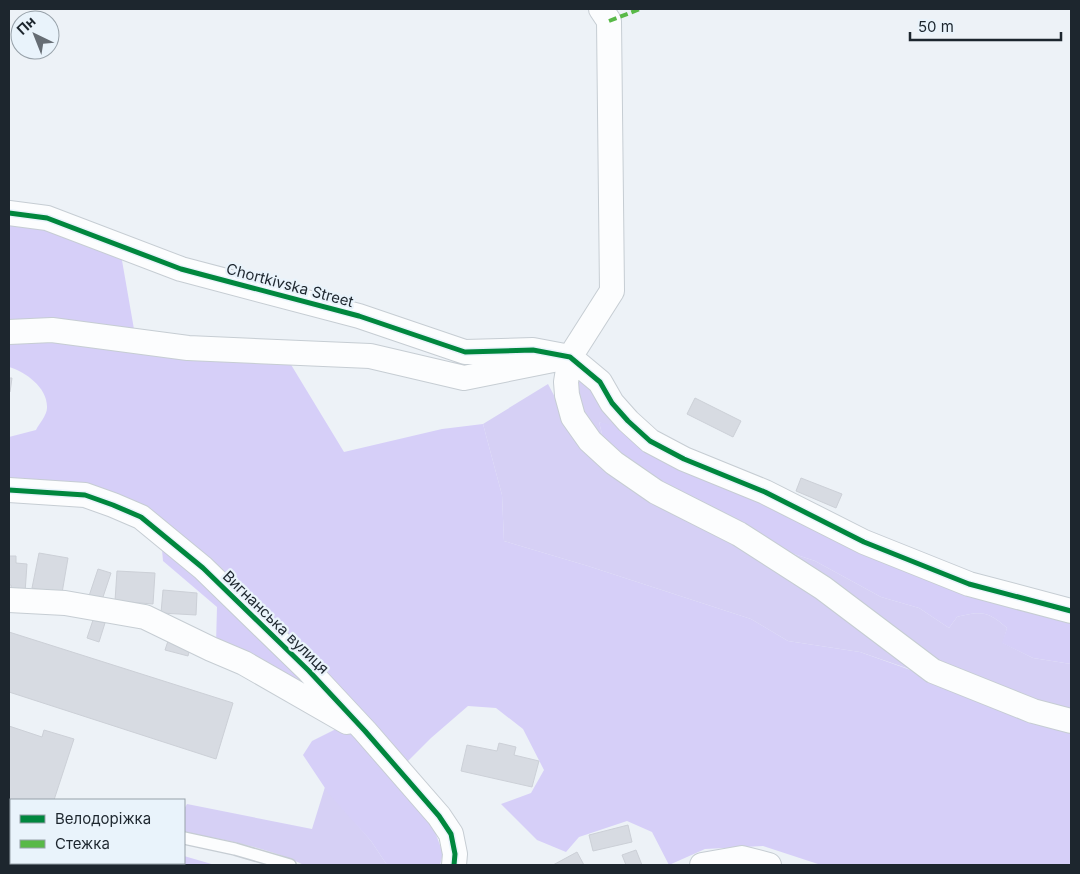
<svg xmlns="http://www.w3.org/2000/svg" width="1080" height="874" font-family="Inter,sans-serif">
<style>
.green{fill:#d6d0f5}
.forest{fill:#d6cff8}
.building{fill:#d7dbe2;stroke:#ccd0d7}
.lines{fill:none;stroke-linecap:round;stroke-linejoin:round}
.service-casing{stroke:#c6cdd3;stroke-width:14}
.minor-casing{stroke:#c6cdd3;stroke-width:26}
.service{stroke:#fcfdfe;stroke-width:11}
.minor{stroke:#fcfdfe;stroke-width:24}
.quiet{stroke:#58b947;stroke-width:4;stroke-dasharray:8 4;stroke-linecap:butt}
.cycleway-casing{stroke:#e9f3fb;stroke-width:8}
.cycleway{stroke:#00873e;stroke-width:5}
.labels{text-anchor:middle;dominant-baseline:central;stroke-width:4.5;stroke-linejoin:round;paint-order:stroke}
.street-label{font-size:15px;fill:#1d262e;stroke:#e9f3fb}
</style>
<rect width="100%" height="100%" fill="#edf2f7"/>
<path class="green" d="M576,374L642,440L599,422L604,442L582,415L574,376Z
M548,384L578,441L758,552L915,671L860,652L788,641L751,619L588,566L504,541L502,495L483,424Z
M770,546L815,561L881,597L919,608L949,628L957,617C982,611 987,611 1007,628L1003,643L1033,658L1071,664V713L956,676Z
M325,787L371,841L387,865H304C267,847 224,840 184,832V809L187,804L312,829Z"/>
<path class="forest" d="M9,217L120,249L135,335L9,326Z
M9,337L290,363L344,452L442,429L483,424L502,495L504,541L588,566L751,619L788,641L860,652L1071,727V865H821L763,846L705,849L669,865L652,832L627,821L579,837L566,852L537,840L501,804L531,793L544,770L523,729L496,708L468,706L431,738L402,767L366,724L216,644L217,607L163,561L160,527L142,509L119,495L65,485L9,478V437L36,430C39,424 47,415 47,408C48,388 26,372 9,367Z
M599,422L620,427L679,461L1071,616V664L1033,658L1002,643L1007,628C987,611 982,611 957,617L949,628L919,608L881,597L815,561L770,546L689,502L604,442Z
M344,725L429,816L443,853L440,865H387L371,841L329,794L303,755L312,741Z
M9,824L11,825V863H184V856L215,865H9Z"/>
<path class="building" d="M9,378H12L10,392H9Z
M695,398L741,421L733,437L687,414Z
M801,478L842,494L836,508L796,491Z
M39,553L68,558L62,593L32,588Z
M9,556H16V563L27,564L25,593L11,592V585H9Z
M98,569L111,573L102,600L89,596Z
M117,571L155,573L153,604L115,601Z
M163,590L197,593L196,615L161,613Z
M93,620L105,623L99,642L87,638Z
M9,632L233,703L216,759L9,692Z
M169,638L191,644L188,656L165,650Z
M9,726L42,737L44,730L74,739L54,800H11V807L9,806Z
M499,743L516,747L514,755L539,761L532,787L461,771L467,745L497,751Z
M628,825L632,842L593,851L589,835Z
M636,850L642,865H626L622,855Z
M577,852L584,865H553Z"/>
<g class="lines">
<g class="service-casing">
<path id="service" d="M184,838L235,849L290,865"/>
</g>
<g class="minor-casing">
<path id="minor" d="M601,9L609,21L612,291L570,357L566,382L567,395L573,417L590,441L614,463L656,492L739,534L823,588L933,671L1033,711L1071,721
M9,213L47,218L181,269L359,316L465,352L533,350L570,357L600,382L612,403L628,421L650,441L684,459L765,492L864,542L969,584L1071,611
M9,332L52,330L188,348L370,356L464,378L553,360
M9,490L85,495L113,505L141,517L203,568L309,671L365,731L439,816L451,834L455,854L454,865
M9,600L65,603L145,617L211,649L244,663L347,722
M702,865L742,858L769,865"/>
</g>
<use href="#service" class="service"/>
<use href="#minor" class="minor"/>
<path class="quiet" d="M609,21L640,9"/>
<g class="cycleway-casing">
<path id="cycleway" d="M9,213L47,218L181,269L359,316L465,352L533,350L570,357L600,382L612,403L628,421L650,441L684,459L765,492L864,542L969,584L1071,611
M9,490L85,495L113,505L141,517L203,568L309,671L365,731L439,816L451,834L455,854L454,865"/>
</g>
<use href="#cycleway" class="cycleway"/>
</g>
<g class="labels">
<g class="street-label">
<text transform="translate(290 285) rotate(15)">Chortkivska Street</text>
<text transform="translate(276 622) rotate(44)">Вигнанська вулиця</text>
</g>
</g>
<rect width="1080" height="874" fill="none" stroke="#1d262e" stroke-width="20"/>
<rect x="10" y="799" width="175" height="65" fill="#e9f3fb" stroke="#97a1a9"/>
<rect x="20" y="815" width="25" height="8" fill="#00873e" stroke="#97a1a9"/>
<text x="55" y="824" font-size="15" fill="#1d262e">Велодоріжка</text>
<rect x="20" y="840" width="25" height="8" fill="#58b947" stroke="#97a1a9"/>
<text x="55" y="849" font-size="15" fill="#1d262e">Стежка</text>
<g transform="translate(35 35) rotate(317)"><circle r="24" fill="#e9f3fb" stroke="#97a1a9"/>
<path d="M0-4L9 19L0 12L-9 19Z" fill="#666d74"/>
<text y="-8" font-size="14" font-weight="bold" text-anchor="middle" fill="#1d262e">Пн</text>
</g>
<path d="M910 32v8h151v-8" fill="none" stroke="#1d262e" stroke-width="2.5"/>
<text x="918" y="32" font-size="15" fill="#1d262e" stroke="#e9f3fb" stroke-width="4" paint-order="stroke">50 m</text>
</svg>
